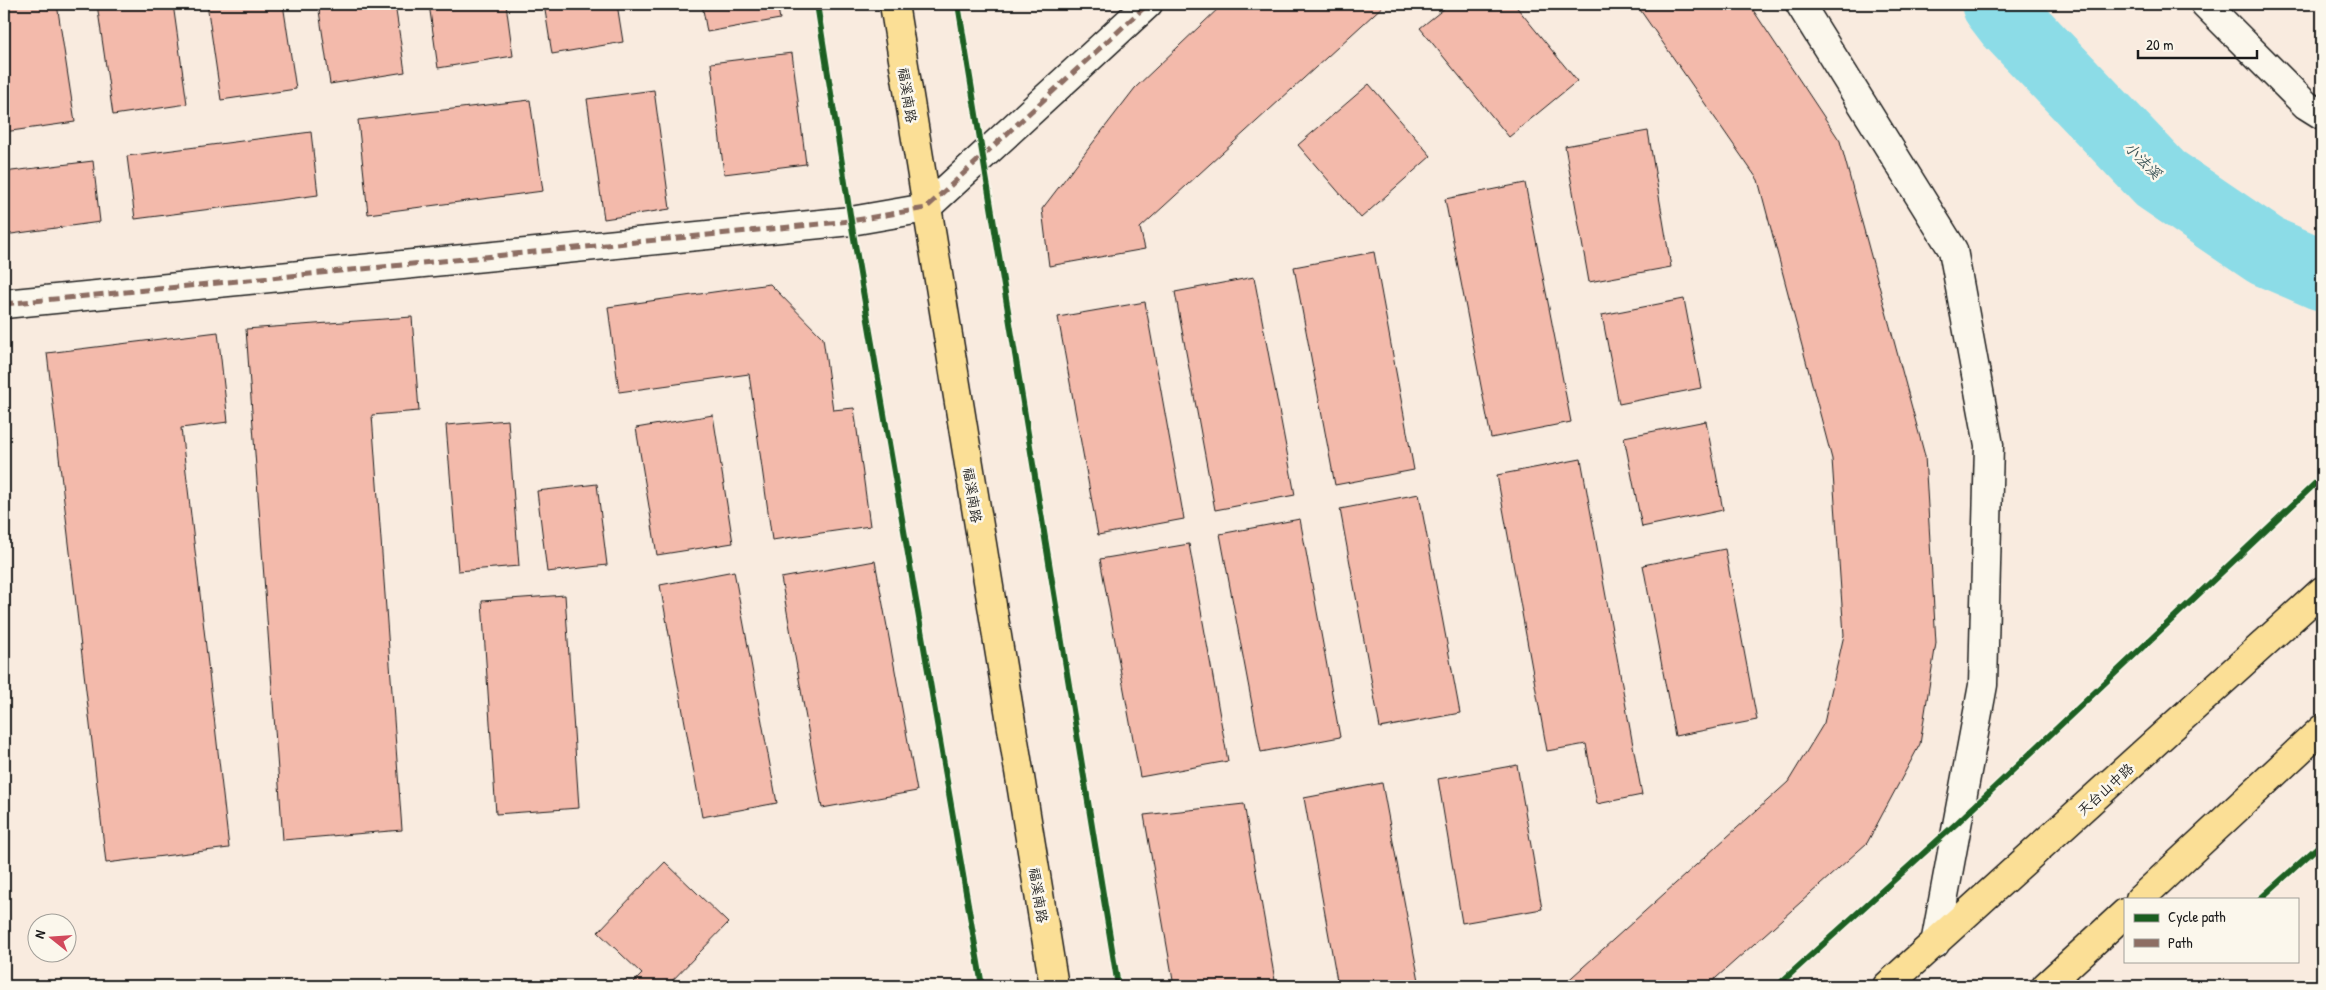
<svg xmlns="http://www.w3.org/2000/svg" width="2326" height="990" font-family="'Patrick Hand','LXGW WenKai TC',sans-serif">
<style>
.lines{fill:none;stroke-linecap:round;stroke-linejoin:round}
.river{stroke:#8cdce7;stroke-width:71}
.building{fill:#f3baab;stroke:#1c1c1c}
.minor-casing{stroke:#1c1c1c;stroke-width:31}
.major-casing{stroke:#1c1c1c;stroke-width:31}
.minor{stroke:#fbf7ec;stroke-width:28}
.major{stroke:#fbdf96;stroke-width:28}
.quiet{stroke:#8d6e63;stroke-width:5;stroke-dasharray:10 5;stroke-linecap:butt}
.cycleway-casing{stroke:#fbf7ec;stroke-width:9}
.cycleway{stroke:#1b5e20;stroke-width:6}
.labels{text-anchor:middle;dominant-baseline:central;stroke-width:5;stroke-linejoin:round;paint-order:stroke}
.street-label{font-size:14px;fill:#1c1c1c;stroke:#fbf7ec}
.water-label{font-size:15px;font-style:italic;fill:#3e5659;stroke:#fbf7ec}
</style>
<rect width="100%" height="100%" fill="#f9ebdf"/>
<filter id="ink" filterUnits="userSpaceOnUse"><feTurbulence type="fractalNoise" baseFrequency=".02" numOctaves="2"/><feDisplacementMap in="SourceGraphic" scale="10" xChannelSelector="R" yChannelSelector="G"/><feConvolveMatrix kernelMatrix="1 2 1 2 8 2 1 2 1" color-interpolation-filters="sRGB"/></filter>
<g filter="url(#ink)">
<g class="lines">
<path class="river" d="M1997,4L2010,21L2160,179L2266,251L2322,275"/>
</g>
<path class="building" d="M4,4H57L75,122L4,132Z
M97,4H173L187,104L113,115Z
M207,4H283L296,89L221,100Z
M318,4H395L405,72L330,84Z
M429,4H506L513,56L438,68Z
M544,4H617L623,42L552,54Z
M702,4H777L780,19L707,32Z
M1223,4H1385L1140,228L1145,249L1049,266L1042,209L1135,88Z
M1450,4H1514L1577,81L1509,137L1420,28Z
M1636,4H1749L1840,141L1925,456L1936,643L1920,744L1867,843L1707,986H1562L1788,782L1824,723L1844,635L1832,459L1758,180Z
M792,53L806,164L724,174L711,63Z
M1369,84L1431,156L1361,218L1298,145Z
M654,90L670,209L604,219L587,99Z
M530,100L543,191L368,214L358,120Z
M1648,131L1671,267L1589,282L1565,146Z
M311,132L318,195L135,219L127,156Z
M93,161L100,222L4,235V172Z
M1525,183L1571,422L1491,438L1445,199Z
M1374,252L1414,470L1335,485L1294,267Z
M1254,277L1295,495L1215,510L1175,292Z
M770,284L823,338L833,410L854,408L870,526L772,540L749,374L619,392L608,307Z
M1684,299L1701,388L1619,404L1602,315Z
M1145,302L1184,519L1098,535L1058,317Z
M412,317L419,411L372,415L402,830L283,840L246,329Z
M218,332L228,422L181,428L229,848L106,863L47,353Z
M713,415L733,543L657,555L636,428Z
M508,420L519,566L458,571L446,425Z
M1706,421L1723,510L1642,527L1624,437Z
M1581,459L1642,795L1597,804L1586,744L1547,751L1497,475Z
M597,484L607,565L547,572L537,491Z
M1419,494L1460,713L1380,728L1340,509Z
M1300,519L1340,737L1261,752L1220,534Z
M1189,544L1228,761L1140,777L1100,559Z
M1725,549L1757,720L1675,736L1643,565Z
M875,561L917,791L822,808L781,578Z
M734,571L777,803L702,817L660,585Z
M565,595L579,808L496,814L482,601Z
M1517,765L1542,909L1462,923L1438,779Z
M1382,783L1420,986H1338L1304,798Z
M1244,804L1276,986H1174L1144,815Z
M665,862L728,923L667,986H630L642,974L598,932Z"/>
<g class="lines">
<g class="minor-casing">
<path id="minor" d="M1800,4L1953,250L1989,445L1983,685L1935,944
M2205,4L2306,105L2322,115
M4,304L851,221L926,208L1148,4"/>
</g>
<g class="major-casing">
<path id="major" d="M894,4L1054,986
M2140,899L2322,729
M1887,986L2322,591
M2046,986L2125,913"/>
</g>
<use href="#minor" class="minor"/>
<use href="#major" class="major"/>
<path class="quiet" d="M4,304L851,221L926,208L1148,4"/>
<g class="cycleway-casing">
<path id="cycleway" d="M817,4L851,221L982,986
M958,4L1118,986
M2260,899L2322,843
M1777,986L1958,822L2322,477"/>
</g>
<use href="#cycleway" class="cycleway"/>
</g>
</g>
<g class="labels">
<g class="street-label">
<text transform="translate(908 95) rotate(81)">福溪南路</text>
<text transform="translate(973 495) rotate(81)">福溪南路</text>
<text transform="translate(2105 789) rotate(-42)">天台山中路</text>
<text transform="translate(1039 895) rotate(81)">福溪南路</text>
</g>
<g class="water-label">
<text transform="translate(2143 160) rotate(45)">小法溪</text>
</g>
</g>
<rect width="2326" height="990" fill="none" stroke="#fbf7ec" stroke-width="20"/>
<rect x="10" y="10" width="2306" height="970" fill="none" stroke="#1c1c1c" stroke-width="2" filter="url(#ink)"/>
<rect x="2124" y="898" width="175" height="65" fill="#fbf7ec" stroke="#a29f99"/>
<rect x="2134" y="914" width="25" height="8" fill="#1b5e20" stroke="#a29f99"/>
<text x="2168" y="922" font-size="15" fill="#1c1c1c">Cycle path</text>
<rect x="2134" y="939" width="25" height="8" fill="#8d6e63" stroke="#a29f99"/>
<text x="2168" y="948" font-size="15" fill="#1c1c1c">Path</text>
<g transform="translate(52 938) rotate(287)"><circle r="24" fill="#fbf7ec" stroke="#a29f99"/>
<path d="M0-4L9 19L0 12L-9 19Z" fill="#d1495b"/>
<text y="-8" font-size="14" font-weight="bold" text-anchor="middle" fill="#1c1c1c">N</text>
</g>
<path d="M2138 50v8h119v-8" fill="none" stroke="#1c1c1c" stroke-width="2.5"/>
<text x="2146" y="50" font-size="15" fill="#1c1c1c" stroke="#fbf7ec" stroke-width="4" paint-order="stroke">20 m</text>
</svg>
